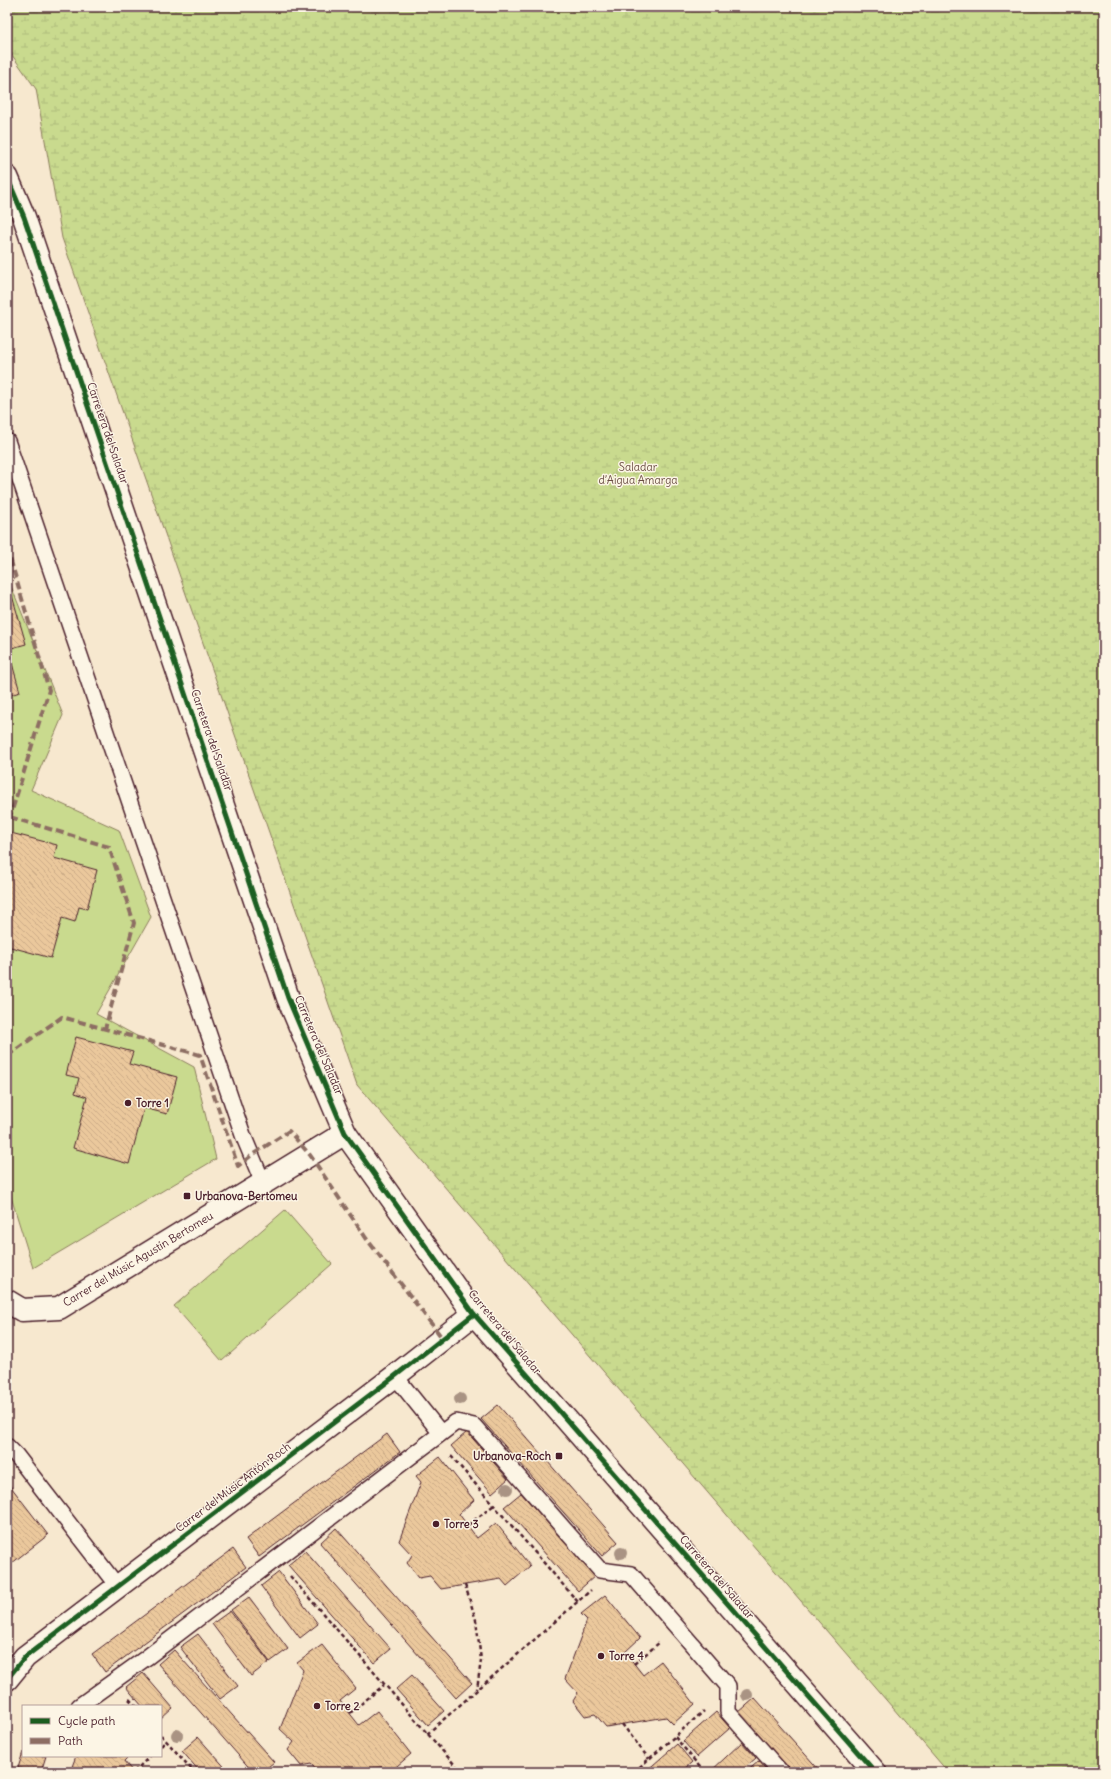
<svg xmlns="http://www.w3.org/2000/svg" width="1111" height="1779" font-family="Delius,sans-serif">
<style>
.wetland{fill:url(#wetland-marsh);stroke:#8a7c5c}
.garden{fill:#c9da8e;stroke:#8a7c5c}
.building{fill:url(#building-back-hatch);stroke:#4a1f2b}
.lines{fill:none;stroke-linecap:round;stroke-linejoin:round}
.service-casing{stroke:#4a1f2b;stroke-width:18}
.minor-casing{stroke:#4a1f2b;stroke-width:25}
.tertiary-casing{stroke:#4a1f2b;stroke-width:25}
.path{stroke:#4a1f2b;stroke-width:2.5;stroke-dasharray:4 3;stroke-linecap:butt}
.service{stroke:#fcf5e5;stroke-width:15}
.minor{stroke:#fcf5e5;stroke-width:22}
.tertiary{stroke:#fcf5e5;stroke-width:22}
.quiet{stroke:#8d6e63;stroke-width:4;stroke-dasharray:8 4;stroke-linecap:butt}
.cycleway-casing{stroke:#fcf5e5;stroke-width:8}
.cycleway{stroke:#1b5e20;stroke-width:5}
.tree{fill:#a99383}
.poi-dot{fill:#4a1f2b;stroke:#fcf5e5;stroke-width:1.5}
.labels{text-anchor:middle;dominant-baseline:central;stroke-width:3;stroke-linejoin:round;paint-order:stroke}
.street-label{font-size:11px;fill:#4a1f2b;stroke:#fcf5e5}
.park-label{font-size:11px;fill:#6a4e44;stroke:#fcf5e5}
.poi-label{font-size:11px;font-weight:bold;fill:#4a1f2b;stroke:#fcf5e5;text-anchor:start}
</style>
<defs>
<pattern id="wetland-marsh" width="20" height="14" patternUnits="userSpaceOnUse"><rect width="20" height="14" fill="#c9da8e"/><path d="M1 5h8M5 5V1M11 12h8M15 12V8" fill="none" stroke="#aebb7b"/></pattern>
<pattern id="building-back-hatch" width="6" height="6" patternUnits="userSpaceOnUse"><rect width="6" height="6" fill="#ebc89c"/><path d="M-1 5l2 2M0 0l6 6M5-1l2 2" fill="none" stroke="#cbab87"/></pattern>
</defs>
<rect width="100%" height="100%" fill="#f7e8cf"/>
<filter id="ink" filterUnits="userSpaceOnUse"><feTurbulence type="fractalNoise" baseFrequency=".025" numOctaves="2"/><feDisplacementMap in="SourceGraphic" scale="8" xChannelSelector="R" yChannelSelector="G"/><feConvolveMatrix kernelMatrix="1 2 1 2 8 2 1 2 1" color-interpolation-filters="sRGB"/></filter>
<g filter="url(#ink)">
<path class="wetland" d="M7,7H1104V1772H948L357,1085L62,238L36,89L7,48Z"/>
<path class="garden" d="M7,576L63,715L31,790L119,830L151,917L96,1014L194,1067L216,1159L33,1268L7,1184Z
M285,1210L332,1264L222,1361L174,1306Z"/>
<path class="building" d="M7,585H9L26,644L8,649L20,692L7,696Z
M7,832L57,845L54,858L97,870L87,909L79,907L75,922L62,918L51,958L7,946V899L9,890H7Z
M76,1037L133,1052L129,1064L177,1077L167,1114L144,1108L129,1164L73,1148L87,1097L75,1093L79,1078L66,1075Z
M498,1405L618,1542L602,1556L481,1419Z
M467,1432L508,1479L492,1493L451,1446Z
M387,1434L400,1452L259,1557L246,1539Z
M440,1457L474,1500L459,1514L477,1538L496,1523L530,1566L507,1586L501,1579L441,1589L430,1576L419,1578L407,1563L412,1555L399,1541L421,1482L416,1476Z
M8,1483L48,1535L7,1567V1484Z
M521,1493L595,1576L578,1591L504,1507Z
M336,1528L472,1683L456,1698L320,1543Z
M233,1549L246,1567L105,1672L92,1654Z
M305,1551L391,1649L374,1663L288,1565Z
M279,1572L318,1624L300,1638L261,1586Z
M605,1595L640,1638L625,1652L643,1675L661,1661L695,1704L673,1724L666,1717L606,1727L595,1714L585,1716L573,1701L578,1693L565,1679L587,1620L581,1614Z
M249,1597L288,1649L270,1662L231,1610Z
M230,1611L269,1662L251,1676L212,1624Z
M198,1634L238,1686L220,1699L180,1647Z
M322,1645L356,1688L340,1701L359,1725L377,1711L411,1754L390,1772H387L382,1767L351,1772H318L311,1764L301,1766L288,1750L294,1742L280,1729L303,1670L297,1663Z
M174,1650L274,1762L262,1772H253L158,1664Z
M143,1673L173,1708L161,1719V1706H142L126,1687Z
M412,1675L444,1711L428,1725L396,1689Z
M755,1698L821,1772H790L738,1713Z
M716,1712L730,1728L697,1757L683,1741Z
M198,1737L229,1772H200L182,1751Z
M742,1742L756,1758L740,1772H710Z
M677,1744L692,1762L681,1772H645Z
M23,1752V1756H46L41,1772H34L18,1768Z
M76,1756H129L124,1761L133,1772H70Z
M759,1761L768,1772H746Z"/>
<g class="lines">
<g class="service-casing">
<path id="service" d="M7,441L243,1135L263,1183
M395,1376L440,1432
M7,1446L16,1455L118,1587
M79,1706L146,1658L456,1422L474,1426L600,1570L631,1574L728,1686V1712L781,1772"/>
</g>
<g class="minor-casing">
<path id="minor" d="M7,1301L22,1310L59,1308L345,1133
M7,1679L25,1657L395,1376L474,1314"/>
</g>
<g class="tertiary-casing">
<path id="tertiary" d="M7,177L24,217L288,998L345,1133L474,1314L875,1772"/>
</g>
<path class="path" d="M451,1456L578,1602
M468,1525L494,1505
M290,1576L461,1772
M465,1585L476,1620L481,1660L477,1689
M634,1664L660,1642
M129,1699L136,1706
M350,1713L384,1685
M622,1724L649,1759
M427,1734L591,1590
M161,1735L194,1772
M675,1737L704,1772
M161,1746L166,1741
M134,1772L150,1756
M454,1772L458,1769
M634,1772L704,1711"/>
<use href="#service" class="service"/>
<use href="#minor" class="minor"/>
<use href="#tertiary" class="tertiary"/>
<path class="quiet" d="M7,548L49,690L10,817L7,816
M10,817L109,847L134,923L105,1029
M7,1056L62,1017L200,1055L238,1166L252,1155L289,1131L310,1155L366,1238L443,1339"/>
<g class="cycleway-casing">
<path id="cycleway" d="M7,177L24,217L288,998L345,1133L474,1314L875,1772
M7,1679L25,1657L395,1376L474,1314"/>
</g>
<use href="#cycleway" class="cycleway"/>
</g>
<g class="tree">
<circle cx="460" cy="1399" r="6"/>
<circle cx="507" cy="1489" r="6"/>
<circle cx="621" cy="1553" r="6"/>
<circle cx="747" cy="1695" r="6"/>
<circle cx="177" cy="1735" r="6"/>
</g>
</g>
<g class="poi-dot">
<circle cx="128" cy="1103" r="4"/>
<rect x="183" y="1192" width="8" height="8" rx="2"/>
<rect x="555" y="1452" width="8" height="8" rx="2"/>
<circle cx="436" cy="1524" r="4"/>
<circle cx="601" cy="1656" r="4"/>
<circle cx="317" cy="1706" r="4"/>
</g>
<g class="labels">
<g class="street-label">
<text transform="translate(108 433) rotate(71)">Carretera del Saladar</text>
<text transform="translate(212 740) rotate(71)">Carretera del Saladar</text>
<text transform="translate(319 1045) rotate(67)">Carretera del Saladar</text>
<text transform="translate(138 1259) rotate(-31)">Carrer del Músic Agustín Bertomeu</text>
<text transform="translate(505 1332) rotate(50)">Carretera del Saladar</text>
<text transform="translate(233 1487) rotate(-37)">Carrer del Músic Antón Roch</text>
<text transform="translate(717 1577) rotate(49)">Carretera del Saladar</text>
</g>
<g class="park-label">
<text x="638" y="467">Saladar<tspan x="638" dy="13">d’Aigua Amarga</tspan></text>
</g>
<g class="poi-label">
<text x="136" y="1103">Torre 1</text>
<text x="195" y="1196">Urbanova-Bertomeu</text>
<text x="551" y="1456" text-anchor="end">Urbanova-Roch</text>
<text x="444" y="1524">Torre 3</text>
<text x="609" y="1656">Torre 4</text>
<text x="325" y="1706">Torre 2</text>
</g>
</g>
<rect width="1111" height="1779" fill="none" stroke="#fcf5e5" stroke-width="24"/>
<rect x="12" y="12" width="1087" height="1755" fill="none" stroke="#4a1f2b" stroke-width="1.5" filter="url(#ink)"/>
<rect x="22" y="1705" width="140" height="52" fill="#fcf5e5" stroke="#b59f9b"/>
<rect x="30" y="1718" width="20" height="6" fill="#1b5e20" stroke="#b59f9b"/>
<text x="58" y="1725" font-size="12" fill="#4a1f2b">Cycle path</text>
<rect x="30" y="1738" width="20" height="6" fill="#8d6e63" stroke="#b59f9b"/>
<text x="58" y="1745" font-size="12" fill="#4a1f2b">Path</text>
</svg>
